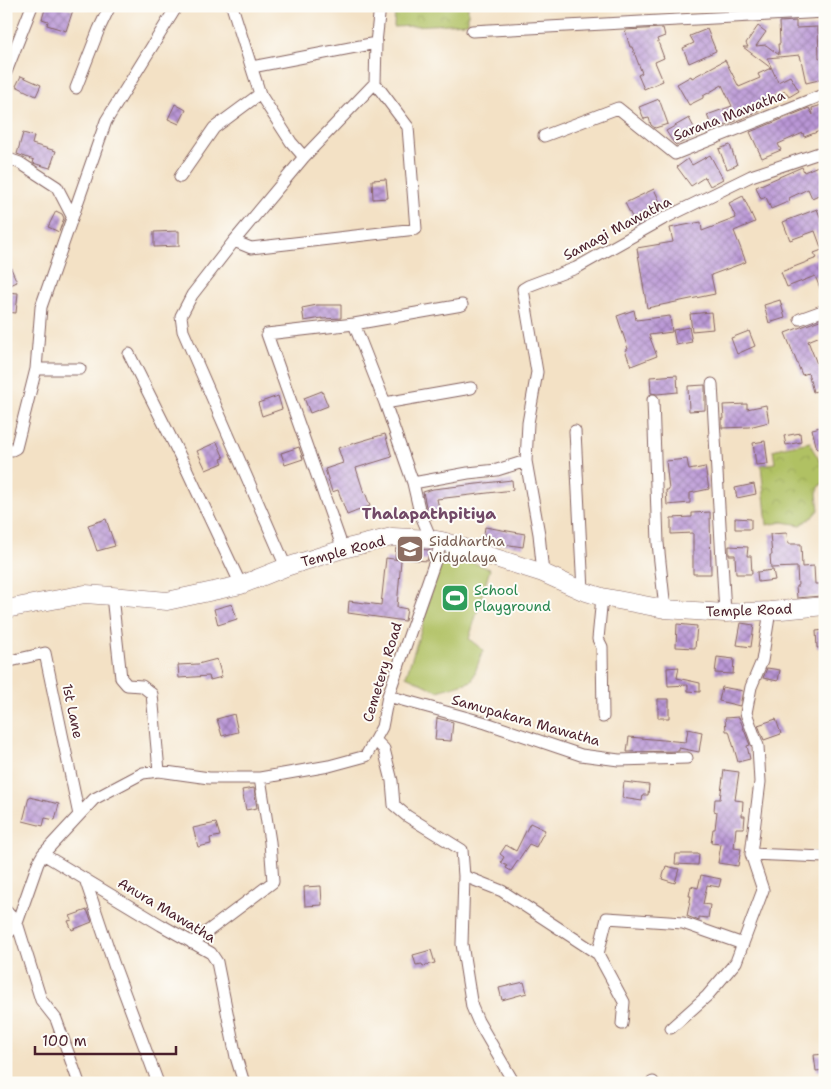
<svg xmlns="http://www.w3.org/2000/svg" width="831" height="1089" font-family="'Shantell Sans',sans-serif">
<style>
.park{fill:url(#park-crowns);stroke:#7d7048}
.pitch{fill:#b0c164;stroke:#7d7048}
.building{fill:url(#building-cross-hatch)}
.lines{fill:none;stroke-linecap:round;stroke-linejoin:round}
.street-casing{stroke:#856361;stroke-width:13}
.primary-casing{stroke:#856361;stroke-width:19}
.street{stroke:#fff;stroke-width:11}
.primary{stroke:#fff;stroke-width:18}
.labels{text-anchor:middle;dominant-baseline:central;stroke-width:4;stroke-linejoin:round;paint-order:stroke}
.street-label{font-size:14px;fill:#4a1f2b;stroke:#fdfcf7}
.education-label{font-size:14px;fill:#785e54;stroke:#fdfcf7;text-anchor:start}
.leisure-label{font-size:14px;fill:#27864d;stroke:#fdfcf7;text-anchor:start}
.quarter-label{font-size:16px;font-weight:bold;fill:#714967;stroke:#fdfcf7}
</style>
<defs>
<pattern id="park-crowns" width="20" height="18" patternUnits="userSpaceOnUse" patternTransform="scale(1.25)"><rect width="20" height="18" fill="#b0c164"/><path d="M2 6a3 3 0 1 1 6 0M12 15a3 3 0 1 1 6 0" fill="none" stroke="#99a557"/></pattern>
<pattern id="building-cross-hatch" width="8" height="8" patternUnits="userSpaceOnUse" patternTransform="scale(1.25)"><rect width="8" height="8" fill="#b996d6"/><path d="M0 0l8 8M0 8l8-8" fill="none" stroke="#987aae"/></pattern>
</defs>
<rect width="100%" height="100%" fill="#fdfcf7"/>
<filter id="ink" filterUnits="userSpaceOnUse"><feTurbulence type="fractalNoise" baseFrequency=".02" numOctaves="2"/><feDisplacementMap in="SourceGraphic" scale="10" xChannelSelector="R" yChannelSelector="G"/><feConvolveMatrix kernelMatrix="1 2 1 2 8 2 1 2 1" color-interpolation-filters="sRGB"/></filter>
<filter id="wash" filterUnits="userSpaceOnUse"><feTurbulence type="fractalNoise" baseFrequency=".0096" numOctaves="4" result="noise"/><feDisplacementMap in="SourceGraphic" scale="20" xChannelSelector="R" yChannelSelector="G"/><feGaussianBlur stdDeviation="1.12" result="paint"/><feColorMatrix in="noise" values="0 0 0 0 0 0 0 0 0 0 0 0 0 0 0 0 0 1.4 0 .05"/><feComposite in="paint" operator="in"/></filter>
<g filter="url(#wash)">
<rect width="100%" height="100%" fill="#f3e1c5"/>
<path class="park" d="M395,6H468V23L394,27Z
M810,442L812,448L825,469V483L820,485L817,493L819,510L814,516L801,525L783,522L767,525L761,465L775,463L773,450C785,446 797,445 810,442Z"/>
<path class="pitch" d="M445,552L490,569L469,639L483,650L472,681L438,691L406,676L423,624L436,573Z"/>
<g id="blocks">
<path class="building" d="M46,6H60L73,10L66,31L47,25L48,21L42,19Z
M796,21V28L818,27L819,58L825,56V77L818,79L819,80L806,83L800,55L767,58L778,82L790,76L799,91L789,97L785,91L767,99L770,105L753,113L754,114L713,130L707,115L732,106L722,85L703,96V98L689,105L677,84L691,76L692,78L725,60L739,87L760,78L758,74L771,68L743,47H748L746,43L758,26L766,32L756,46L766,45L779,55L778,44H780L779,22Z
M663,28L665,36L657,39L664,58L655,62L663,81L644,89L638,75L642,73L632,47H630L625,30Z
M707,29L716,51L689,63L683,48L694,43L690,36Z
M21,76L41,85L36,96L16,86Z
M659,99L668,124L655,128L651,125L649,118L644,119L639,107Z
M175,104L186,110L179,124L168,119Z
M825,104V129L804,137L803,133L778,144L781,150L762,158L750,132L809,108L813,115L812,108Z
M689,118L698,135L676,145L673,142L666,131Z
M23,133L34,136L32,144L56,151L50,168L33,163L34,160L17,154Z
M730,145L737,165L727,169L719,149Z
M710,155L723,179L710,186L705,177L691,186L677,167L688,159L692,165Z
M818,166L825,180V192L812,198L808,189L789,198L790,201L771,209L766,197L761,199L756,187L802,167L804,172Z
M386,179L388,198L373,199L372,180Z
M654,189L664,210L636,225L625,203Z
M743,196L755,222L734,231L746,262L711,275L715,294L647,308L637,248L673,242L670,228L701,222L702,231L736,218L729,203Z
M817,209L825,229V300L815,276L787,287L781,272L817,258L814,253L822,250L815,231L790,240L783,222Z
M56,211L62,214L64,218L59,232L48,227Z
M179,231V246L154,247V232Z
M6,257L17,282L6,287Z
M6,292L18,293L16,313L6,312Z
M780,300L785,318L769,323L764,305Z
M317,305H341V318L322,319V318L304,321L302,308Z
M634,310L636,320L670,316L672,332L649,335L657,356L631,366L625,350L628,349L617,316Z
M711,312L713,329L692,331L690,314Z
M825,318V334L808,341L821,374L825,373V389L813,392L808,373L802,375L785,333Z
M689,327L692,342L676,345L673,330Z
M749,331L755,346L737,354L731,338Z
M677,375L678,392L657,394L651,393L650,377Z
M705,385V410L689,411L688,386Z
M322,391L328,406L310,413L304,398Z
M278,396L282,409L262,416L258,403Z
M747,404V409L766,405L769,422L749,427L722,428V419H724L723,405Z
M825,426V447L817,449L812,429Z
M800,433L801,442L786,445L784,436Z
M385,434L392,457L356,468L364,493L365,492L370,506L347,515L338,490L332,492L325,469L343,463L338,448Z
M765,441L768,464L756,465L753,443Z
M217,442L224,458L221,459L223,463L206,470L197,451Z
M299,447L303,459L285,465L281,453Z
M687,459L689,470L705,467L709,489L690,493V503L667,505L666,490H669L666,461Z
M512,480L513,490L437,499L441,517L431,519L427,511L423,492L433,489Z
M754,484L756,494L737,498L735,488Z
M710,512L711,574H693V533L671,534V518L692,517V513Z
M735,518L751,519V529H735Z
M106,519L115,546L97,551L88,525Z
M485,527L525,534L523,547L483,541Z
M787,533L788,544H801L802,567L814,566L815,584H820L821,596L797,598L796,586H798L797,567L771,568L770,555H772L770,534Z
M729,546L748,547L747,556H751L752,574H736L735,555H729Z
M396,548L430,550L427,561L395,558Z
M386,558L401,560L397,607L407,609L405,621L348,613L349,601L381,605Z
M773,570L775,580L758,582L757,572Z
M232,604L237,619L218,625L214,609Z
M741,623L754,625L751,647L737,645Z
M677,624L697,626L695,648L676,647Z
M825,630V647L817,648L816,631Z
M717,657L734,659L733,674L715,673Z
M217,659L222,677L210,680L209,676L179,678L178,665L198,664Z
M679,667L677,678L700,683V692L688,691V685L668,686L667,668Z
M767,668L780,670L778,681L763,678Z
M722,687L743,691L740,706L719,701Z
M658,699H669V718H658Z
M234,714L238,732L222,736L217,719Z
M739,717L750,745L747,746L750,759L738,762L729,731H726L725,718Z
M437,718L453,722L451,741L435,740Z
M776,719L781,734L764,740L758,725Z
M688,729L702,732L699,752L679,748V751L627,752L629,737L686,742Z
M724,770L739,772L735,800L743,801L742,816H745L744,828H736L734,848L741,849L738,866L718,863L721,844L711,843L713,829H715L717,812L714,811L715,799H720Z
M624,782L649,785L648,795H643L642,801L622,798Z
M254,788L257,808L246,810L242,790Z
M29,797L59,804L55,820L45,818L43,826L23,821Z
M216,823L220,836L210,838L211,844L198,847L193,828Z
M530,823L545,830L536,847L529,844L511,871L506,868L507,866L501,862L504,857L500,854L506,845L516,851Z
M676,854H699L698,865L675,864Z
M666,866L679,869L675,883L662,879Z
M701,875L721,879L719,887L707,885L703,904L710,905L708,918L699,917V921L687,916L691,896H689L691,886L698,888Z
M321,886L322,905L305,906L304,887Z
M87,910L92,922L72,930L68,921L72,920L70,916Z
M431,950L435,963L423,966L422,964L416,965L413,955Z
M524,982L527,993L502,1000L499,988Z
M825,1054V1070L816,1071L814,1055Z"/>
</g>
</g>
<g filter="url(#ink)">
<use href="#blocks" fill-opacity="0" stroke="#856361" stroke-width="1"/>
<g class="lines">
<g class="street-casing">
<path id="street" d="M232,6L260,94L291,142L304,157
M472,31L825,12
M252,67L376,43
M6,72L32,6
M76,88L99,29L110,6
M544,136L618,108L675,154L825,94
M6,158L20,163L57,187L72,216
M180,177L214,128L260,94
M234,241L251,248L416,229L408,127L375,83
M800,319L825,310
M354,324L385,403L413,483L420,513L431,539
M129,354L187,470L241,585
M36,369H80
M712,384L725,613
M653,400L658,543L665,609
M385,403L471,388
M575,431L583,591
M6,450H12L16,448L36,369L41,307L106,121L177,6
M526,461L539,534L543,573
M413,483L468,473L497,470L526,461L528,423L537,372L523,289L528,286L576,268L663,219L751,176L825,151
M343,549L267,334L354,324L462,305
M286,567L183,331L181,316L192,295L234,241L304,157L375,83L376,43L380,6
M112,596L121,678L127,685L142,686L152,694L159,771
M602,597L598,639L602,647L603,717
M6,662L45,653L79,815
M388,696L486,723L581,755L619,760L687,758
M375,740L384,749L392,781L394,805L407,816L462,850L464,876L462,944L472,1007L478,1021L514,1083
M43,854L161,925L211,953L217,962L236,1057L244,1083
M751,854L825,857
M464,876L502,891L598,954
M85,879L114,965L158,1083
M6,911L17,923L41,1000L56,1019L79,1083
M6,936L17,923L38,863L43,854L94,799L143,773L159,771L209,778H260L329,766L366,756L382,727L388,696L442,541
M192,943L273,882L270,842L260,778
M622,1024L624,1002L598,954L607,918L683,923L743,944
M671,1028L707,996L736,962L763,890L751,854L760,782L758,746L746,713L751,687L762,661L770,611
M651,1083L653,1082"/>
</g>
<g class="primary-casing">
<path id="primary" d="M6,609L85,594L112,596L167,601L241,585L286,567L343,549L392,537L431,539L442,541L543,573L583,591L602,597L665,609L725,613L770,611L825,606"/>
</g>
<use href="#street" class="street"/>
<use href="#primary" class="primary"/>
</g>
</g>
<defs>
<g id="school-square" transform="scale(1.4375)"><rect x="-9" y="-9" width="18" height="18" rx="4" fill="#8d6e63" stroke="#fdfcf7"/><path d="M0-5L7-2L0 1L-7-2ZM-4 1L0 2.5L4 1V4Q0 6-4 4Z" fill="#fff"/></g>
<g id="stadium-square" transform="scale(1.4375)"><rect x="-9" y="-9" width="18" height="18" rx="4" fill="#2e9e5b" stroke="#fdfcf7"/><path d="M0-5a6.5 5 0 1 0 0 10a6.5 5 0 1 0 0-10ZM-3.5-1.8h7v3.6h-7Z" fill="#fff"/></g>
</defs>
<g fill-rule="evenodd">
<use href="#school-square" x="410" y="549"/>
<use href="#stadium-square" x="455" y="598"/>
</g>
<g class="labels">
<g class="street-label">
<text transform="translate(729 115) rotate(-21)">Sarana Mawatha</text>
<text transform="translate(617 228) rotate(-28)">Samagi Mawatha</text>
<text transform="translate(343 551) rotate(-15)">Temple Road</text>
<text transform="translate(749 610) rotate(-2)">Temple Road</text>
<text transform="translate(382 672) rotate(-73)">Cemetery Road</text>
<text transform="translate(73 711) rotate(78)">1st Lane</text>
<text transform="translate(526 720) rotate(16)">Samupakara Mawatha</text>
<text transform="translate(167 910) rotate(31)">Anura Mawatha</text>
</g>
<g class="education-label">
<text x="429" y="541">Siddhartha<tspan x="429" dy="16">Vidyalaya</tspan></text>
</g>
<g class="leisure-label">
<text x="474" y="590">School<tspan x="474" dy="16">Playground</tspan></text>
</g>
<g class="quarter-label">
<text x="429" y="513">Thalapathpitiya</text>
</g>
</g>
<rect width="831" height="1089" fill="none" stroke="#fdfcf7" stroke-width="25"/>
<path d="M35 1046v8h141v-8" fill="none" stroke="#4a1f2b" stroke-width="2.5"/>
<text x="42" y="1046" font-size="15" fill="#4a1f2b" stroke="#fdfcf7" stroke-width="4" paint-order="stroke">100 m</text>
</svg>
